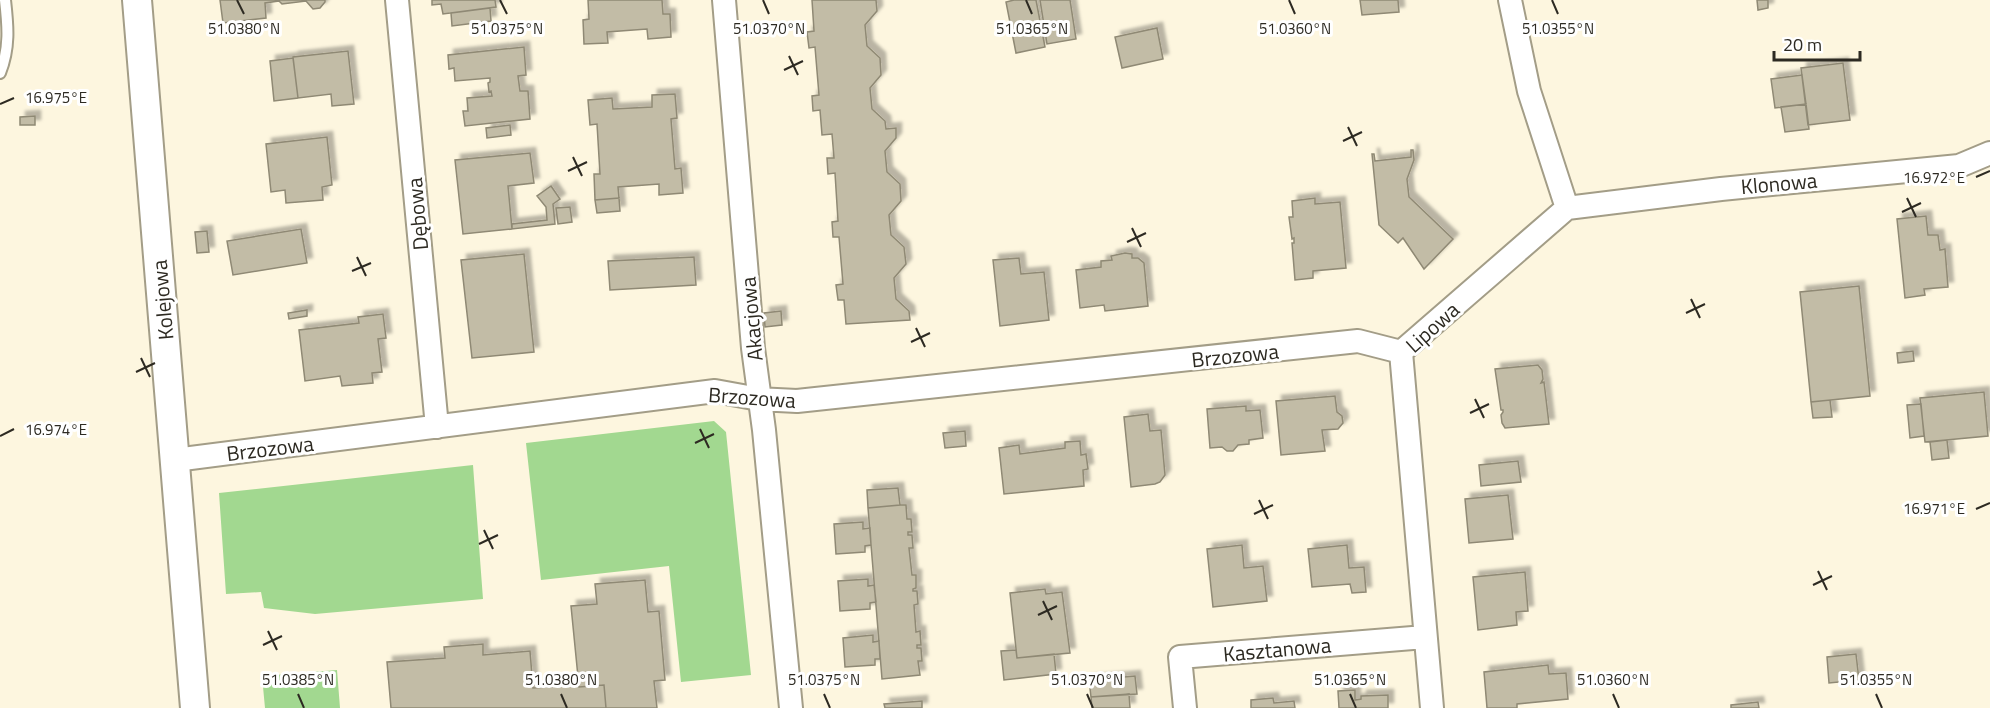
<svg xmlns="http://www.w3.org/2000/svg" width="1990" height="708" font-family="'Titillium Web',sans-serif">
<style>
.green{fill:#a2d890}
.building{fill:#c2bca6;stroke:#8f8974;stroke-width:1.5;filter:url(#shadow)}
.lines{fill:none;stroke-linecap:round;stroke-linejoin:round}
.service-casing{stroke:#a39d87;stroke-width:14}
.minor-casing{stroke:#a39d87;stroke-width:26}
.tertiary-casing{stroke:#a39d87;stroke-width:32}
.service{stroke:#fff;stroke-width:10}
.minor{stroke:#fff;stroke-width:22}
.tertiary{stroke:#fff;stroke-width:28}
.ticks{fill:none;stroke:#2d2a22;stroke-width:2}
.labels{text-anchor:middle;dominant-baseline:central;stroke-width:6;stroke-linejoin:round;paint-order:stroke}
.street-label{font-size:21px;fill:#2d2a22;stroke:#fff}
.ticks-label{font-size:15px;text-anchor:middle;fill:#2d2a22;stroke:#fff;stroke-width:6;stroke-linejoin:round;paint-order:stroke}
</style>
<defs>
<filter id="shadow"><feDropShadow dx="5.5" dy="-5.5" stdDeviation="1.5" flood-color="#0004"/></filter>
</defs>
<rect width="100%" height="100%" fill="#fdf6df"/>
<path class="green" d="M714,421L726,432L751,675L681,682L669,566L541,580L526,443Z
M473,465L483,599L315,614L264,608L261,592L226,594L219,493Z
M337,670L340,708H265L262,676Z"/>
<path class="building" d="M220,0H325V2L320,8L313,9L306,1L282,4L279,1L265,3L266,18L223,23Z
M432,0H495L496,7L443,14L441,4L432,5Z
M588,0H662L663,14H670L671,37L648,39L647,29L607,32L608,43L584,44L583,20L589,19Z
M812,0H876L877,11L865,25L867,46L880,58L881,75L870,88L872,109L885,121L886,129L896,128V138L885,151L887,172L900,184L901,201L889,215L891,235L904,247L906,264L894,278L896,299L909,311L910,320L846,324L844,300H838L836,285L843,284L839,237H833L832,222L838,221L835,173L828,174L827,158H834L832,134L822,135L820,110L813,111L812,96L819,95L815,47L809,48L807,32L814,31Z
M1014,0H1036L1045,47L1016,53L1006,2Z
M1040,0H1070L1076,39L1047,44Z
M1360,0H1398L1399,12L1362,15Z
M1757,0H1768V8L1758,10Z
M490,8L491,21L452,26L451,13Z
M1157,28L1163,59L1122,68L1115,37Z
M524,47L526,75L518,76L520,91H528L530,119L465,126L463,111H468L467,98L492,96L491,91L489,92L488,83L490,82V78L455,81L454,68L449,69L448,55Z
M348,51L354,104L332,106L331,94L298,98L293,57Z
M293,58L298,98L274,101L270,61Z
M1843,63L1850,120L1808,125L1801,68Z
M1802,75L1806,104L1775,108L1771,79Z
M675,94L677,118L671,119L675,169L681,168L683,193L659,195V184L618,187L619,198L595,200L594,174H600L597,124L590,125L588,100L612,98L613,109L652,107V95Z
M1806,104L1809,129L1785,132L1781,107Z
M35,116V125H20V117Z
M510,125L511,135L487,138L486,128Z
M327,137L332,185L322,187L323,200L286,203L285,190L271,192L266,144Z
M1411,150H1413L1414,160L1407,179L1409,197L1453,239L1424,269L1403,238L1398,243L1379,225L1372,154H1374L1375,161L1411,157Z
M530,153L534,183L508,186L512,229L463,234L455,160Z
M551,186L560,199L553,204L555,224L512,229V224L547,220L546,207L537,196Z
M619,198L620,211L597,213L595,200Z
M1315,198V204L1340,202L1346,268L1313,271V278L1295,280L1292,243H1294V238L1292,239L1289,217H1293L1292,201Z
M570,207L572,222L558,224L556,208Z
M1926,216L1928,235H1938L1940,250L1945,249L1948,287L1924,289L1925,295L1905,298L1897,219Z
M301,229L307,263L233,275L227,241Z
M207,231L209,252L197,253L195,232Z
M1125,253L1132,254V258H1138L1144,263L1148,306L1105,311L1104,305L1080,308L1076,270L1101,267V261L1112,260L1111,256Z
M524,254L534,352L472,358L461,260Z
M694,257L696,285L610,290L608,261Z
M1019,258L1021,274L1044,272L1049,320L1000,326L993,260Z
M1859,286L1870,396L1811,402L1800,292Z
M307,310V316L289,319L288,313Z
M781,311L782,325L765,327L764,313Z
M383,314L386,338L378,339L382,372L372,373L373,383L342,386L340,376L305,381L299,330L359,323L358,317Z
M1913,351L1914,361L1898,363L1897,353Z
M1538,365L1542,370L1543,379L1541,383L1544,382L1549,424L1505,428L1502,423L1501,415L1503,412V410H1501L1495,369Z
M1984,392L1988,436L1925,442L1920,398Z
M1335,396L1337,412L1342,416L1343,423L1338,429L1322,430L1325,451L1281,455L1276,401Z
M1830,400L1832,417L1813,418L1811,402Z
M1921,404L1924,436L1910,438L1907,405Z
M1246,406V411L1260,410L1263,438L1249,440V444L1238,445L1233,451H1227L1222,447L1210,448L1207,409Z
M1148,414L1150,431L1161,430L1165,475L1160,482L1155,484L1131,487L1124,417Z
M965,431L966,446L945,448L943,433Z
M1947,440L1949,458L1932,460L1930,442Z
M1080,441L1081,455L1086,454L1088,469L1083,470L1084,486L1004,494L999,448L1019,445L1020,454L1065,448V442Z
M1518,461L1521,482L1481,486L1479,465Z
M898,488L900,505L868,508L867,490Z
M1508,495L1513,539L1469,543L1465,499Z
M900,505H906L907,519H911L912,532H908V535H912L913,548H909L912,575H916V588L913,589V591H917L918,604L914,605L916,632L920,631L921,645H917V648H921L922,661H918L920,675L882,679L868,508Z
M863,522V529L870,528L871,545L865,546V552L836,554L834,524Z
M1242,545L1244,568L1263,566L1267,601L1213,607L1207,549Z
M1347,545L1349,568L1364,567L1366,592L1352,593L1350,584L1312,587L1308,549Z
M1525,572L1528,611L1516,612L1517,625L1478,630L1473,577Z
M868,579V586L874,585L876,602L870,603V609L840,611L838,581Z
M645,580L648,612L659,611L665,680L654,681L657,708H606L604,685L579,687L571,606L597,604L595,584Z
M1045,589L1046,594L1062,592L1070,653L1017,658L1010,593Z
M873,635V642L879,641L880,659H875V665L845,667L843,638Z
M483,644V655L530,651L533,688L578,685L579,687L604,685L606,708H391L387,662L445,658L444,647Z
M1016,650L1017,658L1054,654L1056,674L1004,680L1001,651Z
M1856,654L1859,680L1829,683L1827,657Z
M1548,665L1549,674L1566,673L1568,699L1517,704V708H1487L1484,672Z
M1135,676L1137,694L1091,697L1089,680Z
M1355,690V700L1361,699V696L1388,695V708H1339L1338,691Z
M1129,694L1130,708H1092L1091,697Z
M1273,698L1274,703L1294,701L1295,708H1251V700Z
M922,701V708H885L884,704Z
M1758,702L1759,708H1731V705Z"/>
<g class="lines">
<g class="service-casing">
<path id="service" d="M0,73C10,48 8,26 5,0"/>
</g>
<g class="minor-casing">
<path id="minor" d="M397,0L437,427
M724,0L753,348L764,430L791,708
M1567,208L1721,189L1959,166L1990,153
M175,460L715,391L759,399L797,401L1358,341L1401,352
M1185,708L1180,657L1425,637
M1432,708L1401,352L1567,208L1529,91L1510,0"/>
</g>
<g class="tertiary-casing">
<path id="tertiary" d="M137,0L195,708"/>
</g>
<use href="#service" class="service"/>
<use href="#minor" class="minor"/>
<use href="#tertiary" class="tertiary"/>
</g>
<path class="ticks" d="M237,0L244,14M500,0L507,14M763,0L769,14M1026,0L1032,14M1289,0L1295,14M1552,0L1558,14M789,56L798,75M784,70L803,61M0,104L14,98M1348,127L1357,146M1343,141L1362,132M573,157L582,176M568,171L587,162M1976,177L1990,171M1907,198L1916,217M1902,212L1921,203M1132,228L1141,247M1127,242L1146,233M357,257L366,276M352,271L371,263M1691,299L1700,318M1686,313L1705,304M916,328L925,347M911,342L930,333M141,358L150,377M136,372L155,363M1475,399L1484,418M1470,413L1489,404M700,429L709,448M0,436L14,429M695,443L714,434M1259,500L1268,519M1976,509L1990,503M1254,514L1273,505M484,530L493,549M479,544L498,535M1818,571L1827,590M1813,585L1832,576M1043,601L1052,620M1038,615L1057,606M268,631L277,650M263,645L282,636M298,694L304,708M561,694L567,708M824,694L830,708M1087,694L1093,708M1350,694L1356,708M1613,694L1619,708M1876,694L1882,708"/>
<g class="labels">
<g class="street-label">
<text transform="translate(1779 183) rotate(-5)">Klonowa</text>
<text transform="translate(417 214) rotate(-95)">Dębowa</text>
<text transform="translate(162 300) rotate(-95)">Kolejowa</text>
<text transform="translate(751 319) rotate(-95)">Akacjowa</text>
<text transform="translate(1432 327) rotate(-42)">Lipowa</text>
<text transform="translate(1235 355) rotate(-6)">Brzozowa</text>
<text transform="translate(752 397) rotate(4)">Brzozowa</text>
<text transform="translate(270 448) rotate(-7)">Brzozowa</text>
<text transform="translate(1277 649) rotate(-5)">Kasztanowa</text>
</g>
</g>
<g class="ticks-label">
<text x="244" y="34">51.0380°N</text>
<text x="507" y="34">51.0375°N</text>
<text x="769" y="34">51.0370°N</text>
<text x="1032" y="34">51.0365°N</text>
<text x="1295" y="34">51.0360°N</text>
<text x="1558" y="34">51.0355°N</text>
<text x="56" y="103">16.975°E</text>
<text x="1934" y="183">16.972°E</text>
<text x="56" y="435">16.974°E</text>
<text x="1934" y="514">16.971°E</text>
<text x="298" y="685">51.0385°N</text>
<text x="561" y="685">51.0380°N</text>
<text x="824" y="685">51.0375°N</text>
<text x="1087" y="685">51.0370°N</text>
<text x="1350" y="685">51.0365°N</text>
<text x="1613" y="685">51.0360°N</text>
<text x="1876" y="685">51.0355°N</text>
</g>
<path d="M1774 51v9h86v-9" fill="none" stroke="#2d2a22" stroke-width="3"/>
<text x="1783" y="51" font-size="18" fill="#2d2a22" stroke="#ffffff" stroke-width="4.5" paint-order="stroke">20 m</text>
</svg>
